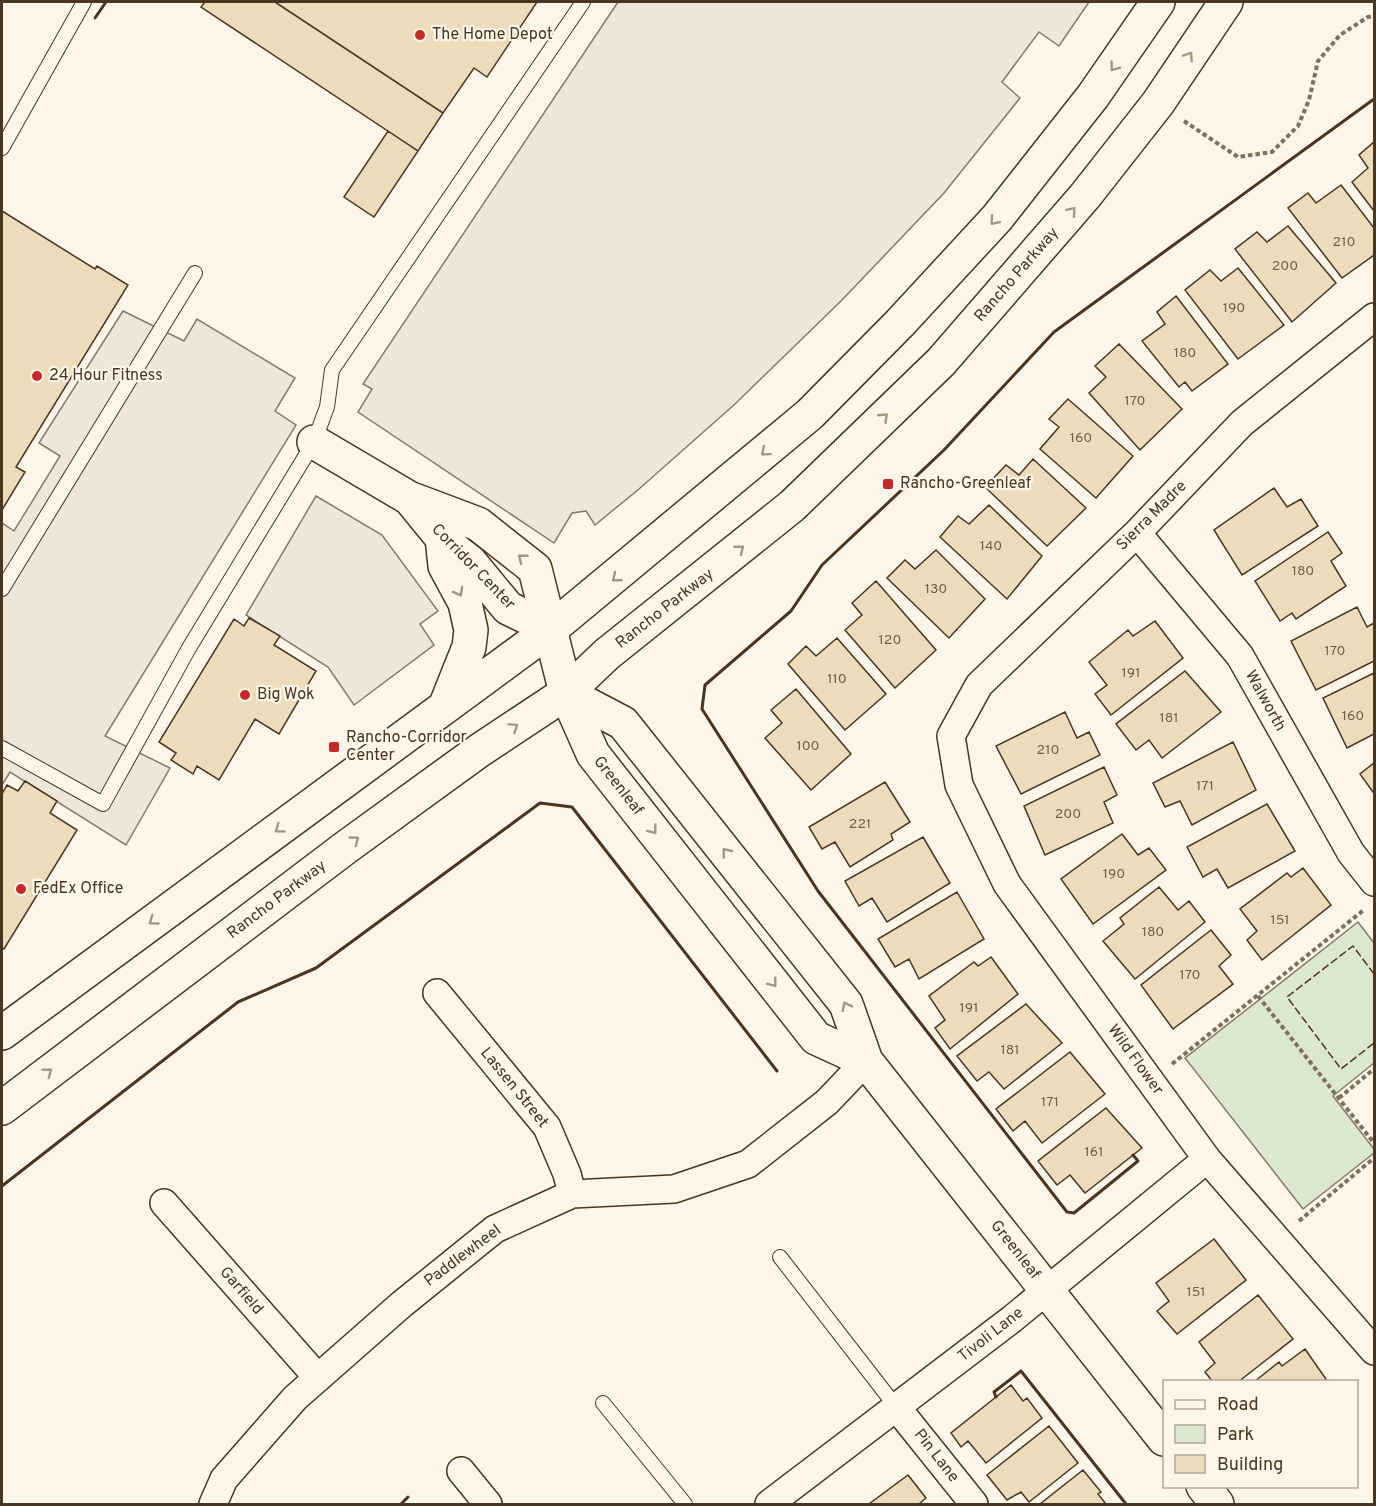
<svg xmlns="http://www.w3.org/2000/svg" width="1376" height="1506" font-family="Overpass,sans-serif">
<style>
.green{fill:#dce7d0;stroke:#887966;stroke-width:1.5}
.parking{fill:#ede7d9;stroke:#887966;stroke-width:1.5}
.building{fill:#ecdcbc;stroke:#4a3520;stroke-width:1.5}
.lines{fill:none;stroke-linecap:round;stroke-linejoin:round}
.lane-casing{stroke:#4a3520;stroke-width:16}
.street-casing{stroke:#4a3520;stroke-width:30}
.secondary-casing{stroke:#4a3520;stroke-width:36}
.path{stroke:#7f6f5c;stroke-width:4;stroke-dasharray:4.5 3;stroke-linecap:butt}
.lane{stroke:#fbf6e9;stroke-width:14}
.street{stroke:#fbf6e9;stroke-width:27}
.secondary{stroke:#fbf6e9;stroke-width:33}
.fence{stroke:#4a3520;stroke-width:1.5;stroke-dasharray:8 3;stroke-linecap:butt}
.wall{stroke:#4a3520;stroke-width:3}
.oneway{stroke:#a29684}
.poi-dot{fill:#c62828;stroke:#fbf6e9;stroke-width:2}
.labels{text-anchor:middle;dominant-baseline:central;stroke-width:4.5;stroke-linejoin:round;paint-order:stroke}
.number-label{font-size:14px;fill:#725f47}
.poi-label{font-size:16px;fill:#4a3520;stroke:#fbf6e9;text-anchor:start}
.street-label{font-size:16px;fill:#4a3520;stroke:#fbf6e9}
</style>
<rect width="100%" height="100%" fill="#fbf6e9"/>
<path class="green" d="M1358,922L1374,943V1063L1333,1096L1374,1149V1153L1303,1209L1185,1058Z"/>
<path class="parking" d="M618,2H1089L1059,46L1039,32L1002,82L1020,98L944,193L842,300L735,404L639,489L595,525L586,511L572,513L554,543L358,412L372,389L363,384Z
M123,311L184,341L197,319L295,378L275,411L296,425L105,736L170,768L126,845L10,772L2,785V523L14,531L60,456L39,443Z
M316,496L382,535L438,611L420,624L434,645L354,705L328,667L246,615Z"/>
<path class="building" d="M205,2H275L443,113L418,151L201,7Z
M275,2H537L487,77L474,68L443,113Z
M388,131L418,151L374,217L344,197Z
M1374,142V211L1352,182L1368,168L1359,155Z
M1341,185L1374,228V255L1342,278L1288,208L1308,193L1316,203Z
M2,211L95,269L97,266L128,285L16,467L25,472L2,510Z
M1288,226L1336,283L1292,322L1235,249L1257,232L1267,242Z
M1238,268L1284,325L1238,359L1185,290L1210,270L1221,281Z
M1176,296L1228,364L1192,391L1185,382L1179,387L1142,341L1165,324L1157,312Z
M1119,344L1182,409L1140,450L1089,393L1106,377L1095,366Z
M1068,399L1133,456L1096,498L1040,449L1059,427L1049,419Z
M1033,459L1086,508L1047,546L985,487L1006,465L1019,475Z
M1274,488L1287,507L1301,499L1318,526L1242,575L1214,530Z
M989,505L1042,556L1007,599L940,537L958,516L969,524Z
M1328,532L1342,553L1331,561L1346,586L1296,619L1292,613L1280,621L1255,581Z
M936,550L985,599L949,638L887,578L905,560L915,569Z
M876,581L936,650L895,688L845,630L862,615L852,603Z
M1357,607L1367,627L1374,623V661L1316,690L1291,641Z
M249,618L280,636L274,645L316,671L279,734L255,719L219,780L197,766L193,774L171,760L176,753L159,742L234,619L244,626Z
M1155,621L1183,658L1111,715L1095,694L1107,685L1089,662L1128,630L1133,636Z
M837,638L886,694L845,730L788,664L806,646L816,656Z
M1185,671L1221,712L1162,758L1149,740L1136,750L1116,724Z
M1374,673V734L1347,748L1323,698Z
M796,689L851,754L811,790L765,738L782,723L771,710Z
M1065,712L1077,738L1089,732L1100,755L1021,794L996,746Z
M1233,742L1256,790L1192,825L1180,801L1165,807L1153,783Z
M1374,763V790L1373,792L1360,774Z
M1104,767L1117,795L1104,802L1113,823L1045,855L1024,806Z
M25,781L57,801L50,813L77,830L4,949L2,948V794L7,785L18,791Z
M885,782L910,822L891,834L893,840L850,867L835,842L822,849L809,827Z
M1267,804L1295,851L1228,888L1217,869L1203,877L1187,847Z
M1122,834L1138,855L1149,848L1166,870L1093,924L1061,879Z
M923,837L950,883L887,922L872,898L859,906L845,881Z
M1303,868L1331,905L1262,960L1247,940L1257,931L1240,909L1287,873L1291,877Z
M1159,887L1178,910L1189,901L1205,922L1135,979L1103,941L1124,924L1120,918Z
M957,892L984,939L919,979L909,959L895,967L878,939Z
M1211,930L1231,955L1219,966L1233,984L1173,1029L1141,985Z
M991,957L1018,994L950,1049L935,1028L945,1020L929,996L974,962L978,966Z
M1026,1004L1062,1043L1004,1089L989,1072L977,1081L957,1056Z
M1070,1052L1105,1094L1042,1143L1025,1121L1013,1131L996,1109Z
M1106,1108L1142,1148L1085,1193L1070,1175L1057,1185L1038,1161Z
M1214,1239L1246,1280L1177,1334L1157,1311L1169,1301L1156,1283Z
M1258,1295L1293,1339L1238,1382H1213L1205,1372L1215,1363L1199,1342Z
M1305,1349L1328,1382H1254L1279,1362L1282,1366Z
M1011,1385L1023,1401L1027,1398L1042,1418L986,1463L968,1441L961,1447L951,1433Z
M1049,1426L1078,1463L1029,1502L1021,1492L1007,1500L987,1475Z
M1083,1470L1101,1492L1098,1494L1106,1504H1040Z
M908,1475L926,1498L919,1504H869Z"/>
<g class="lines">
<g class="lane-casing">
<path id="lane" d="M2,148L84,2
M2,589L195,273
M2,748L103,804L189,648L314,442L327,407L332,370L583,2
M780,1257L897,1408
M603,1403L685,1504"/>
</g>
<g class="street-casing">
<path id="street" d="M1374,317L1242,423L1137,533L979,685L951,736L959,785L1007,884L1207,1159L1374,1351
M1137,533L1240,656L1351,853L1374,882
M437,993L547,1127L567,1174L572,1194
M164,1203L318,1378
M897,1408L974,1504
M461,1471L488,1504
M213,1504L224,1479L295,1398L402,1304L495,1229L572,1194L674,1189L748,1164L827,1102L866,1061
M769,1504L1012,1319L1207,1159"/>
</g>
<g class="secondary-casing">
<path id="secondary" d="M314,442L409,498L478,524L535,569L566,693L593,754L816,1038L866,1061
M411,500L447,544L470,562L508,608L551,629
M442,538L445,566L465,603L471,630L469,647L445,707
M566,693L623,723L846,1004L866,1061L1164,1439
M2,1033L551,629L810,414L900,323L997,218L1093,96L1158,2
M2,1108L345,848L480,750L566,693L607,654L792,506L941,362L1085,196L1158,103L1226,2
M1203,1486L1217,1504"/>
</g>
<path class="path" d="M1184,121L1238,157L1272,152L1298,126L1309,100L1318,61L1340,35L1368,17L1374,16
M1258,996L1374,1143
M1172,1064L1365,909
M1339,1098L1374,1069
M1299,1221L1374,1158"/>
<use href="#lane" class="lane"/>
<use href="#street" class="street"/>
<use href="#secondary" class="secondary"/>
<path class="fence" d="M1374,974L1353,946L1287,997L1341,1069L1374,1043"/>
<path class="wall" d="M95,18L106,2
M1133,1155L1138,1161L1074,1213L1067,1212L818,891L702,709L705,685L791,611L822,565L944,450L1054,332L1374,99
M2,1186L238,1002L316,968L540,803L572,807L777,1071
M996,1397L994,1392L1021,1371L1126,1504
M401,1504L408,1497"/>
</g>
<defs><path id="oneway-chevron" d="M-2-3.5L2.5 0L-2 3.5" fill="none" stroke-width="1.6" stroke-linecap="round" stroke-linejoin="round" transform="scale(1.5)"/></defs>
<g class="oneway">
<use href="#oneway-chevron" transform="translate(1189 56) rotate(-56)"/>
<use href="#oneway-chevron" transform="translate(1114 67) rotate(126)"/>
<use href="#oneway-chevron" transform="translate(1072 211) rotate(-49)"/>
<use href="#oneway-chevron" transform="translate(994 221) rotate(131)"/>
<use href="#oneway-chevron" transform="translate(884 417) rotate(-44)"/>
<use href="#oneway-chevron" transform="translate(765 452) rotate(140)"/>
<use href="#oneway-chevron" transform="translate(740 549) rotate(-39)"/>
<use href="#oneway-chevron" transform="translate(522 558) rotate(-142)"/>
<use href="#oneway-chevron" transform="translate(616 578) rotate(141)"/>
<use href="#oneway-chevron" transform="translate(459 592) rotate(61)"/>
<use href="#oneway-chevron" transform="translate(514 727) rotate(-34)"/>
<use href="#oneway-chevron" transform="translate(279 829) rotate(144)"/>
<use href="#oneway-chevron" transform="translate(653 830) rotate(52)"/>
<use href="#oneway-chevron" transform="translate(355 840) rotate(-36)"/>
<use href="#oneway-chevron" transform="translate(726 852) rotate(-129)"/>
<use href="#oneway-chevron" transform="translate(153 921) rotate(144)"/>
<use href="#oneway-chevron" transform="translate(773 983) rotate(52)"/>
<use href="#oneway-chevron" transform="translate(846 1006) rotate(-117)"/>
<use href="#oneway-chevron" transform="translate(48 1072) rotate(-37)"/>
</g>
<g class="poi-dot">
<circle cx="420" cy="35" r="6"/>
<circle cx="37" cy="376" r="6"/>
<rect x="882" y="478" width="12" height="12" rx="3"/>
<circle cx="245" cy="695" r="6"/>
<rect x="328" y="741" width="12" height="12" rx="3"/>
<circle cx="21" cy="889" r="6"/>
</g>
<g class="labels">
<g class="number-label">
<text x="1344" y="242">210</text>
<text x="1285" y="266">200</text>
<text x="1234" y="308">190</text>
<text x="1185" y="353">180</text>
<text x="1135" y="401">170</text>
<text x="1081" y="438">160</text>
<text x="991" y="546">140</text>
<text x="1303" y="571">180</text>
<text x="936" y="589">130</text>
<text x="890" y="640">120</text>
<text x="1335" y="651">170</text>
<text x="1131" y="673">191</text>
<text x="837" y="679">110</text>
<text x="1353" y="716">160</text>
<text x="1169" y="718">181</text>
<text x="808" y="746">100</text>
<text x="1048" y="750">210</text>
<text x="1205" y="786">171</text>
<text x="1068" y="814">200</text>
<text x="860" y="824">221</text>
<text x="1114" y="874">190</text>
<text x="1280" y="920">151</text>
<text x="1153" y="932">180</text>
<text x="1190" y="975">170</text>
<text x="969" y="1008">191</text>
<text x="1010" y="1050">181</text>
<text x="1050" y="1102">171</text>
<text x="1094" y="1152">161</text>
<text x="1196" y="1292">151</text>
</g>
<g class="poi-label">
<text x="432" y="35">The Home Depot</text>
<text x="49" y="376">24 Hour Fitness</text>
<text x="900" y="484">Rancho-Greenleaf</text>
<text x="257" y="695">Big Wok</text>
<text x="346" y="738">Rancho-Corridor<tspan x="346" dy="18">Center</tspan></text>
<text x="33" y="889">FedEx Office</text>
</g>
<g class="street-label">
<text transform="translate(1017 275) rotate(-49)">Rancho Parkway</text>
<text transform="translate(1152 516) rotate(-45)">Sierra Madre</text>
<text transform="translate(473 567) rotate(46)">Corridor Center</text>
<text transform="translate(665 609) rotate(-38)">Rancho Parkway</text>
<text transform="translate(1265 701) rotate(61)">Walworth</text>
<text transform="translate(618 786) rotate(52)">Greenleaf</text>
<text transform="translate(277 900) rotate(-37)">Rancho Parkway</text>
<text transform="translate(1135 1060) rotate(54)">Wild Flower</text>
<text transform="translate(514 1088) rotate(51)">Lassen Street</text>
<text transform="translate(1015 1250) rotate(52)">Greenleaf</text>
<text transform="translate(463 1256) rotate(-37)">Paddlewheel</text>
<text transform="translate(241 1291) rotate(49)">Garfield</text>
<text transform="translate(991 1335) rotate(-38)">Tivoli Lane</text>
<text transform="translate(936 1456) rotate(52)">Pin Lane</text>
</g>
</g>
<rect width="1376" height="1506" fill="none" stroke="#4a3520" stroke-width="6"/>
<rect x="1163" y="1380" width="195" height="108" fill="#fbf6e9" stroke="#b4a999" stroke-width="1.5"/>
<rect x="1175" y="1400" width="30" height="9" fill="#fbf6e9" stroke="#b4a999" stroke-width="1.5"/>
<text x="1217" y="1410" font-size="18" fill="#4a3520">Road</text>
<rect x="1175" y="1425" width="30" height="18" fill="#dce7d0" stroke="#b4a999" stroke-width="1.5"/>
<text x="1217" y="1440" font-size="18" fill="#4a3520">Park</text>
<rect x="1175" y="1455" width="30" height="18" fill="#ecdcbc" stroke="#b4a999" stroke-width="1.5"/>
<text x="1217" y="1470" font-size="18" fill="#4a3520">Building</text>
</svg>
